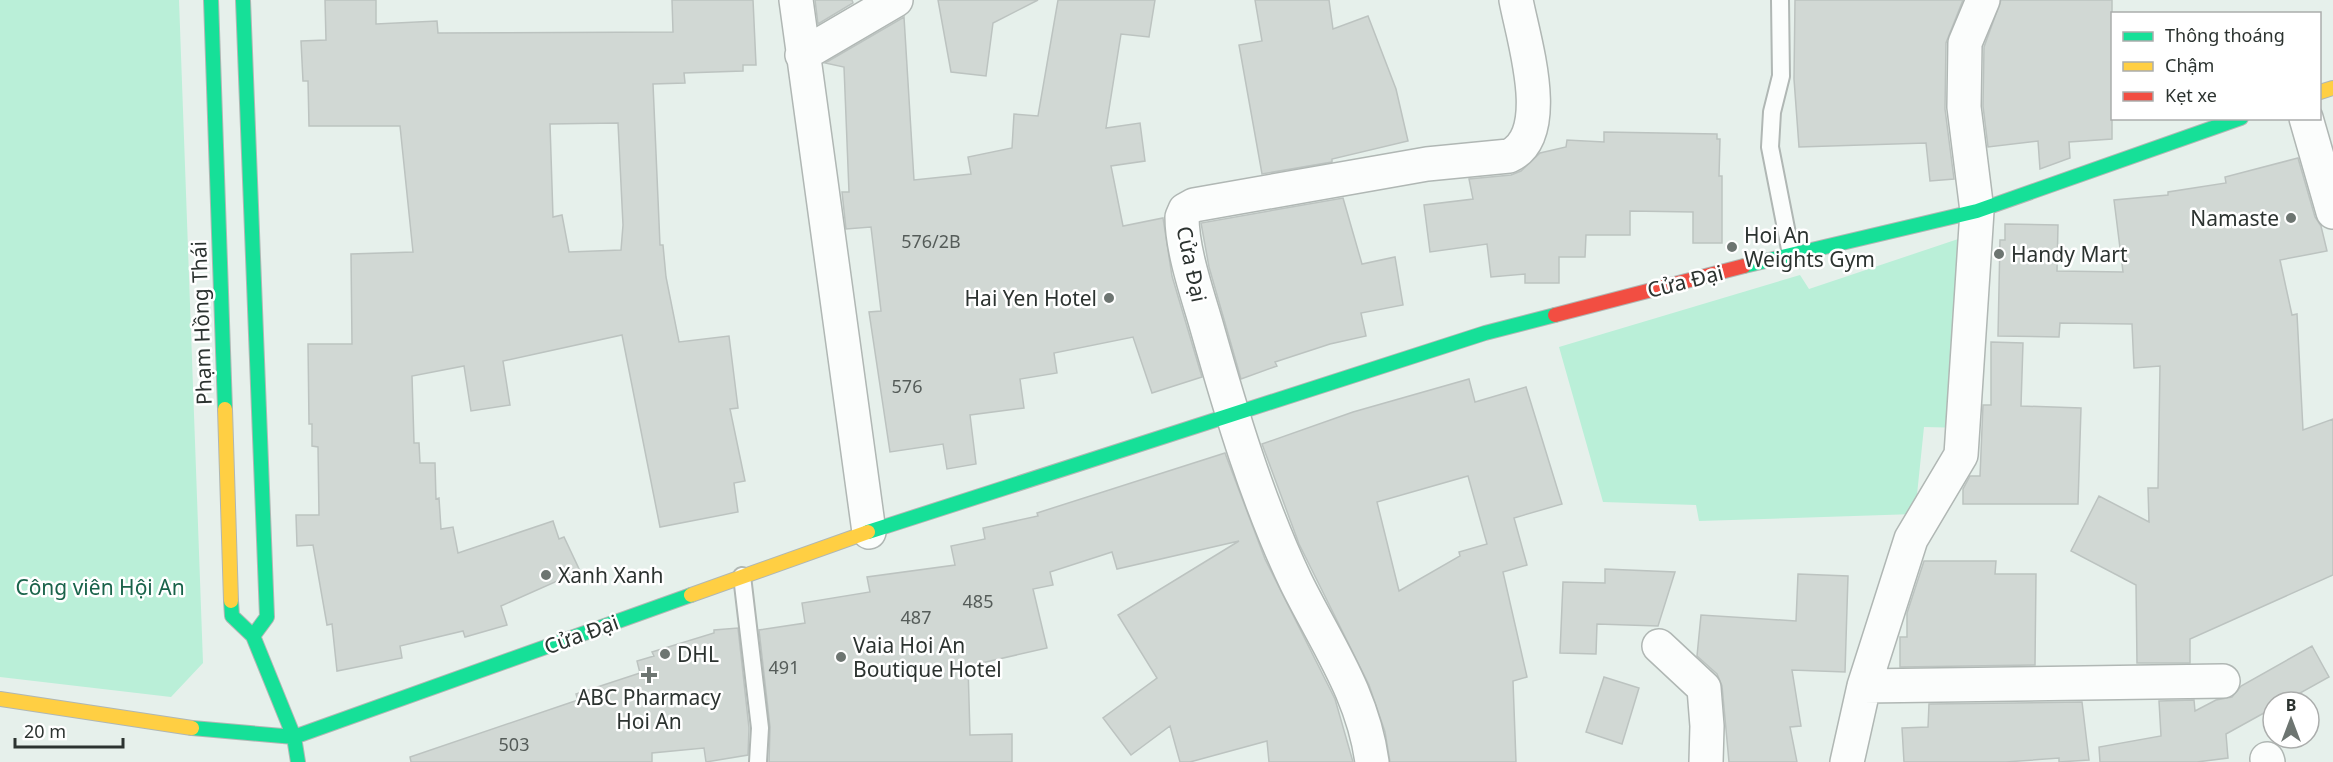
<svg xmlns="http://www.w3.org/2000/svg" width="2333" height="762" font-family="'Noto Sans',sans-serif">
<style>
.green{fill:#baefd8}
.building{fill:#d1d8d4;stroke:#bcc3c0;stroke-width:1.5;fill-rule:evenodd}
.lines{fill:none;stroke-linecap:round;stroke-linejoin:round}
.lane-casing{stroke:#b0b7b4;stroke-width:20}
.street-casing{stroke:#b0b7b4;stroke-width:36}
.fast-casing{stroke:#b0b7b4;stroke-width:16}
.slow-casing{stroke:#b0b7b4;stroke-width:16}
.jam-casing{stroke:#b0b7b4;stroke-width:16}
.lane{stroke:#fbfdfc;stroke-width:16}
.street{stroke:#fbfdfc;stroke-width:33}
.fast{stroke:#16e098;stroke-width:14}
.slow{stroke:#ffcf43;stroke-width:14}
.jam{stroke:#f24e42;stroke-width:14}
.poi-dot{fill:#6d7571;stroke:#fff;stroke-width:2}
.labels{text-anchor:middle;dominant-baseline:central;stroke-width:5;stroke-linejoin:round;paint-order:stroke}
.number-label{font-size:18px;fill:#555c59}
.poi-label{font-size:21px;fill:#2c3330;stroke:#fff;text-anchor:start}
.street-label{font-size:21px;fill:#2c3330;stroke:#fff}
.park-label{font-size:21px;fill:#19634a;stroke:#fff}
</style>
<rect width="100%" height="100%" fill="#e6f0eb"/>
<path class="green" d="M0,0H179L203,663L171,697L0,677Z
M1985,230L1967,428L1924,427L1915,514L1699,521L1696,505L1603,502L1559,347L1800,275L1809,289Z"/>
<path class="building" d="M325,0H376V24L437,21L438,33L673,32L672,0H753L756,65H743V71L684,73L685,83L653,84L660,245H663L666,277L679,342L729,336L738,408L730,409L745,481L734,483L738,512L660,527L622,335L503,361L510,405L471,411L464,366L412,376L414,443H419L420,463H435L436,499L439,498L441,529L453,527L458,553L553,521L559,539L564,537L580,571L501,606L507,625L465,637L463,631L400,646L402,658L337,671L332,624L327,625L313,545L297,546L296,515H319L318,447L312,446V424H309L308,344H352L351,254L413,252L400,126H309L308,81H303L301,41L326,40ZM618,123L623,225L621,250L569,252L562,215L553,217L550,124Z
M815,0H852L853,3L818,24Z
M938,0H1038L993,23L986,76L951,72Z
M1058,0H1155L1149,37L1121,34L1106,128L1140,123L1145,161L1111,166L1123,226L1163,218L1172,276L1202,377L1152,393L1133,337L1054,353L1057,373L1020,379L1024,408L970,415L976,464L947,469L943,444L890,452L869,312L881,311L871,227L846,229L842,192H849L844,67L825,63L904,17L914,180L971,174L968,157L1012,148L1014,114L1038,116Z
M1255,0H1329L1333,29L1368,16L1396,89L1408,141L1332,159V162L1262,174L1239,45L1262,41Z
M1795,0H1963L1946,43L1945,109L1954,179L1930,181L1926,143L1799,147L1794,79Z
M2001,0H2112V139L2069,142L2070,158L2040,169L2038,141L1988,147L1983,106L1984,47Z
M1604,132L1717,134V139H1720L1719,176H1722V243H1693V212L1630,211V235H1586L1585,257H1559V283H1525V274L1491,277L1487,244L1430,252L1424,205L1473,199L1469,179L1511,175L1521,171L1540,153L1566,147L1567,140L1604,142Z
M2298,158L2315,217L2321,226L2327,251L2280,260L2292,315L2297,314L2303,430L2333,419V575L2190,639V663H2137L2136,585L2071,551L2099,496L2149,522L2148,488H2158L2160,366L2134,368L2132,324L2060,323L2059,337L1998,336L2000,240H2005V224L2058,225L2057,271L2123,272L2114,200L2168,195V192L2226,183L2225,177Z
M1343,198L1362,264L1395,257L1403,305L1361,313L1366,336L1330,344L1275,362L1277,366L1241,379L1209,267L1201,223Z
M1991,342L2023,343L2021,406L2081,408L2078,504H1963V489L1970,476H1980L1983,405H1991Z
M1469,379L1475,402L1526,387L1562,504L1514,518L1527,565L1503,572L1527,677L1513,681L1516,762H1390L1385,732L1369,685L1299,544L1262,444L1353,412ZM1468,476L1487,544L1459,552L1460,556L1399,591L1377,502Z
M1225,453L1265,559L1335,699L1353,762H1269L1267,741L1190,762H1180L1170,726L1131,755L1103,718L1157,678L1118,615L1239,541L1117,569L1112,552L1050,572L1053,585L1033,589L1047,648L968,666L970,735L1012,734V762H769L770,727L759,630L805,623L802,603L870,592L867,577L955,565L951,546L985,539L983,528L1038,516L1037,513Z
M1924,561H1996L1995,574H2036L2035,665L1900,667V637H1907V613Z
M1605,569L1675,572L1658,626L1597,624L1596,654L1560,653L1563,582L1605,583Z
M1798,574L1848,576L1845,672L1792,670L1801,726L1790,727L1797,762H1729L1722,686L1717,674L1697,656L1701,615L1796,621Z
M738,628L749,728L748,755L706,762L704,748L652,753V762H411L410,757L578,700L576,694L640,673L637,661L654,656L652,652L714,633V630Z
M2312,646L2329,677L2284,702H2273V708L2226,734L2228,758L2197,762H2100L2099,747L2161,736L2159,701L2194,700L2195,711L2216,700L2232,697L2241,686Z
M1604,677L1639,688L1622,744L1586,732Z
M2082,702L2089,760L2059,762V758L2006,762H1904L1902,728L1928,727L1929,704Z"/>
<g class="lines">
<g class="lane-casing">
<path id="lane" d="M1780,0L1781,76L1772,112L1770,147L1791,254
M742,576L760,728L758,762"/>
</g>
<g class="street-casing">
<path id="street" d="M796,0L869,532
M802,55L896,0
M2306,118L2333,212
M1659,646L1704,688L1707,726L1706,762
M1864,686L2223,681
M2267,759L2268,762
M1372,762C1363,694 1326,643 1296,582C1257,500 1231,412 1206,324C1197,293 1182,250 1182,217L1185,210L1194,205L1427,164L1509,156C1555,135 1523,38 1516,0
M1847,762L1864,686L1911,539L1961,455L1977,211L1964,107L1965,43L1983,0"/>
</g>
<g class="fast-casing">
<path id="fast" d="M211,0L225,409
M243,0L267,617L253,636
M1744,266L1977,211L2241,118
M868,532L1485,333L1555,315
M231,601L232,616L253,636L294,737L298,762
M192,728L294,737L691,595"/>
</g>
<g class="slow-casing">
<path id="slow" d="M2320,92L2333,88
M225,409L231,601
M691,595L868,532
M0,699L192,728"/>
</g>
<g class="jam-casing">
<path id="jam" d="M1555,315L1744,266"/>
</g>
<use href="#lane" class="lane"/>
<use href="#street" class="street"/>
<use href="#fast" class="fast"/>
<use href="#slow" class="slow"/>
<use href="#jam" class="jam"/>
</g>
<g class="poi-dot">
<circle cx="2291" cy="218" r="6"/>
<circle cx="1732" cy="247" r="6"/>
<circle cx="1999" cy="254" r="6"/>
<circle cx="1109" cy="298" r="6"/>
<circle cx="546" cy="575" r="6"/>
<circle cx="665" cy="654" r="6"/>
<circle cx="841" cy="657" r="6"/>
<path d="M646 666h6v6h6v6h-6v6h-6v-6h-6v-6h6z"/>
</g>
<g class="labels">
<g class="number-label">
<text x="931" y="241">576/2B</text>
<text x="907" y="386">576</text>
<text x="978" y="601">485</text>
<text x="916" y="617">487</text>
<text x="784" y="667">491</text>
<text x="514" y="744">503</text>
</g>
<g class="poi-label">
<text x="2279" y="218" text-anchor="end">Namaste</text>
<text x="1744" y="235">Hoi An<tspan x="1744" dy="24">Weights Gym</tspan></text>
<text x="2011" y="254">Handy Mart</text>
<text x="1097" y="298" text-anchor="end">Hai Yen Hotel</text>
<text x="558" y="575">Xanh Xanh</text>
<text x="853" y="645">Vaia Hoi An<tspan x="853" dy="24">Boutique Hotel</tspan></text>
<text x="677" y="654">DHL</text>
<text x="649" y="697" text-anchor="middle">ABC Pharmacy<tspan x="649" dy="24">Hoi An</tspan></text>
</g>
<g class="street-label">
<text transform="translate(1192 264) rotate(78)">Cửa Đại</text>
<text transform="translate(1685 281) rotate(-14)">Cửa Đại</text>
<text transform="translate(201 323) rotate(-92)">Phạm Hồng Thái</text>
<text transform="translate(581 634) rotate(-20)">Cửa Đại</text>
</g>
<g class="park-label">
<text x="100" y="587">Công viên Hội An</text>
</g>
</g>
<rect x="2111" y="12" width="210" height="108" fill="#ffffff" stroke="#abadac" stroke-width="1.5"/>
<rect x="2123" y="32" width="30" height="9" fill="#16e098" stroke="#abadac" stroke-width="1.5"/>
<text x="2165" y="42" font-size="18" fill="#2c3330">Thông thoáng</text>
<rect x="2123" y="62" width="30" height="9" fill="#ffcf43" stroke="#abadac" stroke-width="1.5"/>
<text x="2165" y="72" font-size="18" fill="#2c3330">Chậm</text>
<rect x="2123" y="92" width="30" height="9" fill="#f24e42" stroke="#abadac" stroke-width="1.5"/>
<text x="2165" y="102" font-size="18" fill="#2c3330">Kẹt xe</text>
<g transform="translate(2291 720)"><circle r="28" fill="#ffffff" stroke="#abadac" stroke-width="1.5"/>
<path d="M0-4.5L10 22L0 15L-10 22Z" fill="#6d7571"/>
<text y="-9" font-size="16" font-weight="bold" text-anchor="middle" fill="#2c3330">B</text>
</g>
<path d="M15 738v9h108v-9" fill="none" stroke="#2c3330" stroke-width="3"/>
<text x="24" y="738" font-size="18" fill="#2c3330" stroke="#ffffff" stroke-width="4.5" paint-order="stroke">20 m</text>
</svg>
